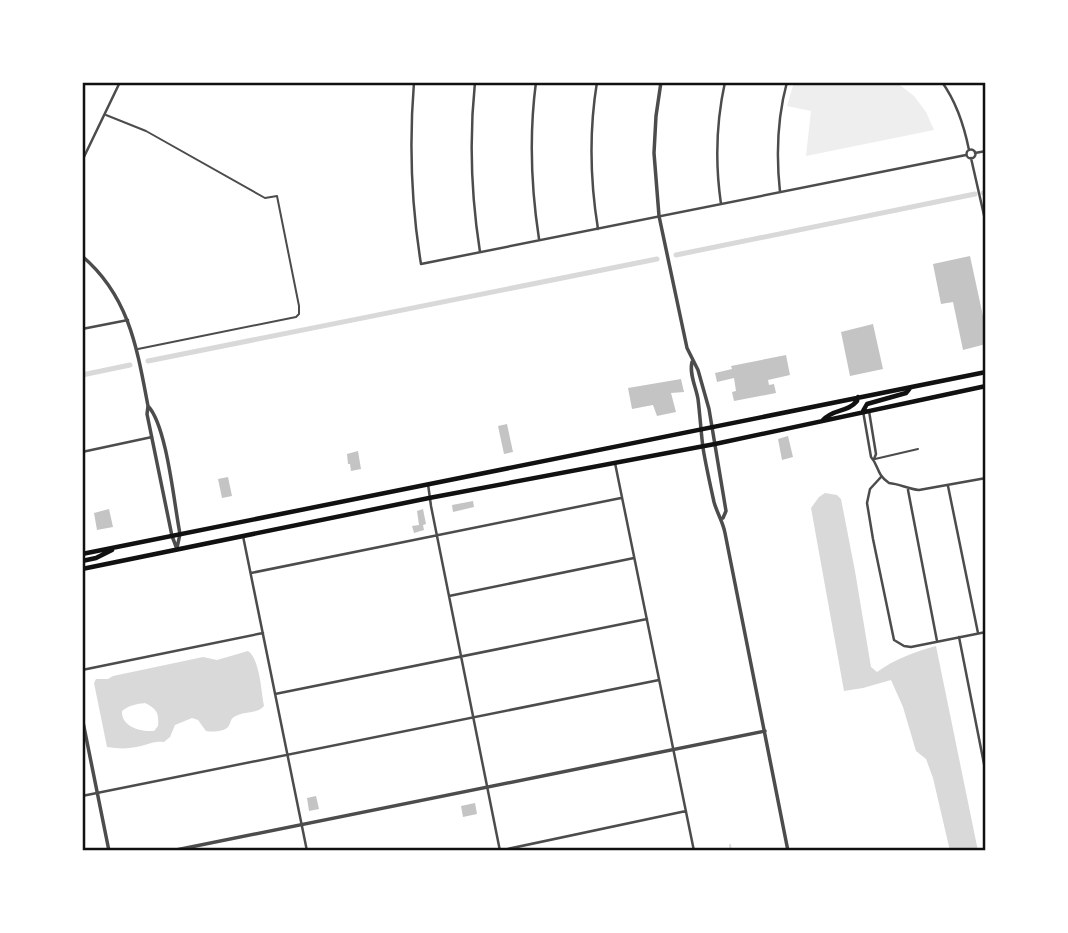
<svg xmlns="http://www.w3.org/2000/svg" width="1068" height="933" font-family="Figtree,sans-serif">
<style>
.green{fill:#eee}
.water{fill:#d9d9d9;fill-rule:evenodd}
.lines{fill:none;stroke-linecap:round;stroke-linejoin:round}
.stream{stroke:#d9d9d9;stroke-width:2}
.canal{stroke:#d9d9d9;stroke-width:5}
.building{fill:#c4c4c4}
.service{stroke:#4c4c4c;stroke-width:2}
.minor{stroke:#4c4c4c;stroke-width:2.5}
.tertiary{stroke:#4c4c4c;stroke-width:3.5}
.primary{stroke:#111;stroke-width:4.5}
.neatline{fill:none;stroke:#111;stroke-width:2.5}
</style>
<rect width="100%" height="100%" fill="#fff"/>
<path class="green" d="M794,82H896L914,96L926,112L934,130L806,156L811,111L787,106Z"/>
<path class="water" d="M825,493L837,495L841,499L855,571L871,667L877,672C895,659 914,652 936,646L978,851H950L933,778L926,759L916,751L903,707L891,680L863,688L844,691L811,508L819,497Z
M248,651C260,659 261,691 264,706C257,714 247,711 238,715C229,718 232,722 228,727C223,732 212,732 206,731L198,720L192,718L175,725L170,737L164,742C154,741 150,744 141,746C129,749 119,749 107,747L94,683L96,679H108L113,676L203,657L217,660ZM145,703C157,709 159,713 158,726L154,731C140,732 121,726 122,711C130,705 136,704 145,703Z"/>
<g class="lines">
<path class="stream" d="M730,845L731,851"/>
<path class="canal" d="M983,193L986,192
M676,255L975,194
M148,361L657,259
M82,375L130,365"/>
</g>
<path class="building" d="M970,256L986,330V344L963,350L953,302L941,304L933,264Z
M873,324L883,369L850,376L841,332Z
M786,355L790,375L768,380L769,385L774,384L776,393L734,401L732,392L736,391L734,378L717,382L715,373L732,369L731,366Z
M681,379L684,392L671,393L676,412L657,416L653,405L632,409L628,388Z
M507,424L513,452L504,454L498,426Z
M788,436L793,457L782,460L778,439Z
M358,451L361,469L351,471L350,464H348L347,454Z
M228,477L232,496L222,498L218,479Z
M473,501L474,507L453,512L452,505Z
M109,509L113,527L97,530L94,513Z
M423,509L426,524L423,525L424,530L414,533L412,526L419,525L417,511Z
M316,796L319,809L309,811L307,798Z
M475,803L477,814L463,817L461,806Z"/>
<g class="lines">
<path class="service" d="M106,115L146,131L265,198L277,196L299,306V314L296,317L138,349
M875,459L918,449"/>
<path class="minor" d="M414,82C409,144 411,203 421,264L966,155
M475,82C469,140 471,195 480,252
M536,82C529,135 531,187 539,239
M597,82C589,131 590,180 598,229
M942,82C957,103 964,125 969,150
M966.5 154a4.5 4.5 0 1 1 9 0a4.5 4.5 0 1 1-9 0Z
M975,153L986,151
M971,158L986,224
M82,161L120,82
M780,192C776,155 777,119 787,82
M721,204C715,163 716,123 725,82
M82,329L128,320
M863,411L871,457C879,466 876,474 889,483C900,484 908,489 919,490L986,478
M869,411L876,454L874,459
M82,452L152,437
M615,463L694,851
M881,477L870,489L867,503L873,539L894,640L904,646L911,647L986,632
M428,484L431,506L500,851
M948,486L978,633
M908,490L937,641
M243,536L307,851
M251,573L621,498
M449,596L634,558
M959,637L986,774
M82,670L263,633
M275,694L647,619
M82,796L659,680
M498,851L686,811"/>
<path class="tertiary" d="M661,82L656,116L654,153L659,216L687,348L698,370L709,409L726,511L723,518
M82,256C129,296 137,348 148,406L147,414L172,536L177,549
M692,362C689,374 696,387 698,399C700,415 701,432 703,448C706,466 710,484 714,502C717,513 723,522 725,533L788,851
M148,406C167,426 174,504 180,534L177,548
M82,717L109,851
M171,851L765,731"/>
<path class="primary" d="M863,411L867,404L906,393L910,388
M823,420C834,408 847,413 857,401L858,397
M82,554L986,372
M82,561L96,558L112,550
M82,569L429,498L715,444L986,386"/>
</g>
<rect width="1068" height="933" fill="none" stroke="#ffffff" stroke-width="168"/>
<rect x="84" y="84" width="900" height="765" class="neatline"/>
</svg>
